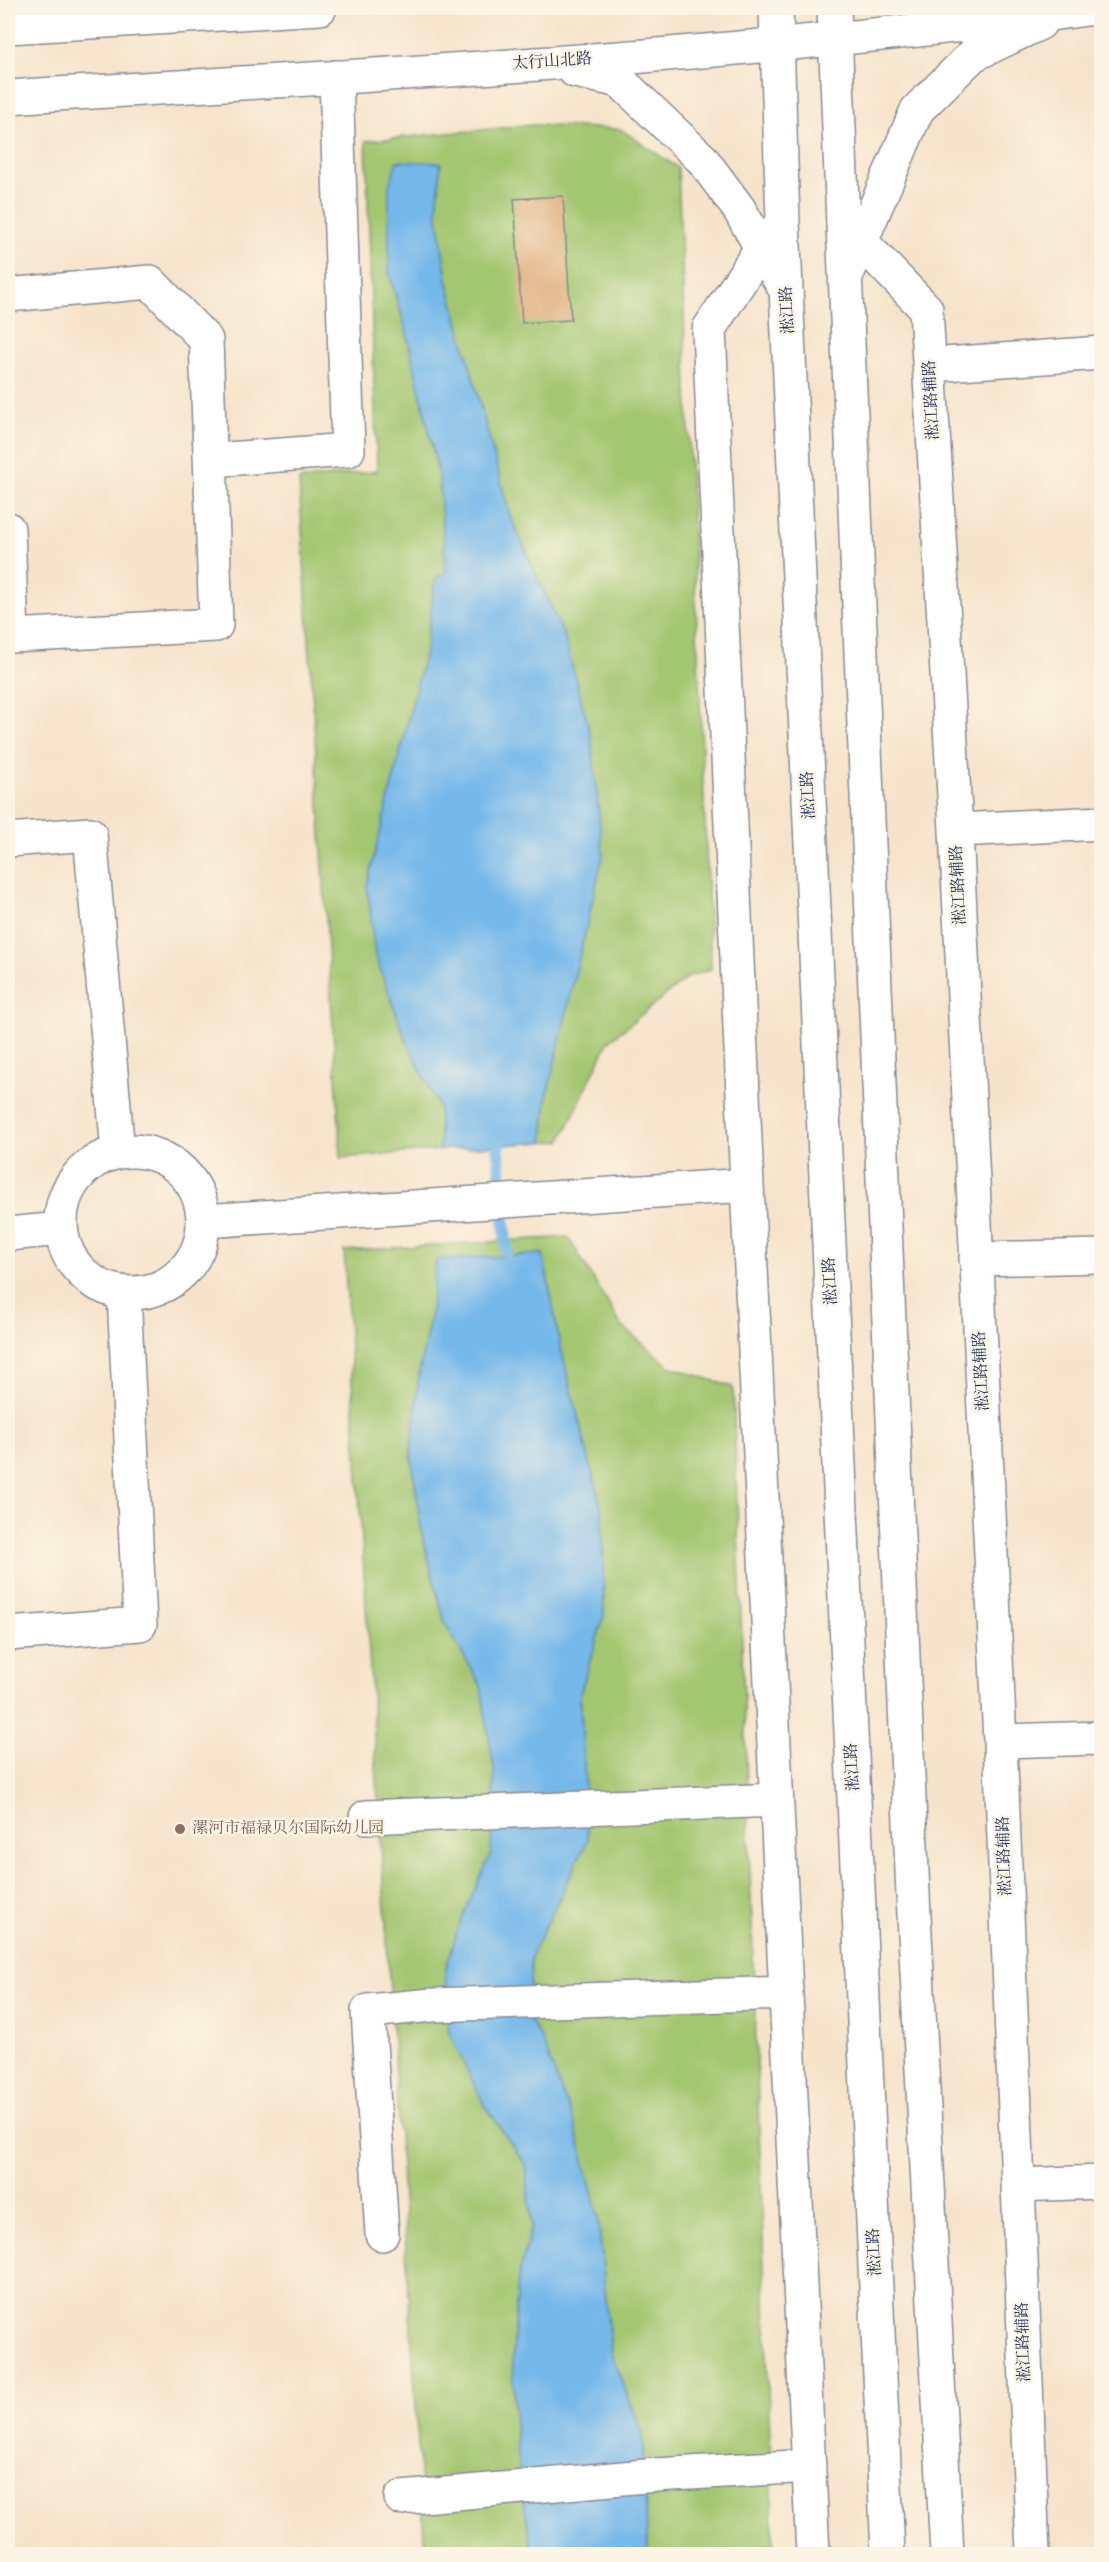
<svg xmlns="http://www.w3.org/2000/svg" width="1109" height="2562" font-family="'Old Standard TT','Noto Serif SC',serif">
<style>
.green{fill:#a3c66f;stroke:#5f7a66;stroke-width:1.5}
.water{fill:#74b8ea;stroke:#4874a4;stroke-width:1.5}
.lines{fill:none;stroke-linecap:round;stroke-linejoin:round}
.stream{stroke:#74b8ea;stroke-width:12}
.building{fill:#e1b283}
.minor-casing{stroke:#888a94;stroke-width:36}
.major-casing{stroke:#888a94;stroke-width:36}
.minor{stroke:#fff;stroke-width:33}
.major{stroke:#fff;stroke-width:33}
.education-dot{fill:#8d6e63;stroke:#fcf5e5;stroke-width:2}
.labels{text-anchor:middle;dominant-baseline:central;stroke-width:5;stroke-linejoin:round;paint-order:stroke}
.street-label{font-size:16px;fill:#1b2f5e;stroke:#fcf5e5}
.education-label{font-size:16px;fill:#785e54;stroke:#fcf5e5;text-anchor:start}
</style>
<rect width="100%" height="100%" fill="#fcf5e5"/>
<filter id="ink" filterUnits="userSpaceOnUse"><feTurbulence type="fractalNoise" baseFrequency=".0167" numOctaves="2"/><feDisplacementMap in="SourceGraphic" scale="12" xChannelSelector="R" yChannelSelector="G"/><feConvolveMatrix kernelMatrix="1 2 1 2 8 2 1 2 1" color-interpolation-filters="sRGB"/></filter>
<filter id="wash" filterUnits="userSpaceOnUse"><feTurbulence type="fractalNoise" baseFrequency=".008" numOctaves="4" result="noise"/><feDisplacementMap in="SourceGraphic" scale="24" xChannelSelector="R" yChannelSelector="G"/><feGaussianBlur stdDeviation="1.35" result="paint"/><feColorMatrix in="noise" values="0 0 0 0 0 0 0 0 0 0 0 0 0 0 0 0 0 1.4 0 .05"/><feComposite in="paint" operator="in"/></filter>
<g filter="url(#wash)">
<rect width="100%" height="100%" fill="#f6e4ca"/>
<path class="green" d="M532,125L620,129L678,168L711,969L688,977L608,1042L561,1141L543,1142L547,1096L603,855L564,636L510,516L447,280L437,210L441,163L389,273L406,330L439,476L446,572L435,581L426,649L367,885L404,1035L439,1108L440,1150L341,1158L299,480L377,471L366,141Z
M568,1237L621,1325L669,1366L733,1387L774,2554H648L642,2432L611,2354L598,2216L541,2038L529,2021L531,1956L588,1839L580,1694L604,1615L602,1511L560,1345L543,1254L436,1260L431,1313L419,1374L411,1452L422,1534L445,1623L481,1686L494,1769L492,1853L458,1928L445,1972L484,2104L525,2164L532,2226L518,2277L513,2358L516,2448L531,2547L534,2554H425L344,1251Z"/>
<path class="water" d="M397,161L441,163L437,210L447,280L510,516L564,636L591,736L603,855L547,1096L543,1142L440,1150L439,1108L404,1035L375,955L367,885L426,649L435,580L446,572L439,476L406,330L389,273V186Z
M543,1254L560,1345L602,1511L604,1615L580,1694L588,1839L531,1956L529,2020L541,2038L575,2125L598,2216L611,2354L642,2432L648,2554H534L531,2547L516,2448L513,2358L518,2277L532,2226L525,2164L484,2104L449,2033L445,1972L458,1928L491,1853L494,1769L481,1686L445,1623L422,1534L411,1452L419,1374L431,1313L436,1260Z"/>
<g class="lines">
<path class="stream" d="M497,1129L508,1270"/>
</g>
<g id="blocks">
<path class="building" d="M563,196L571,320L522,323L514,199Z"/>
</g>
</g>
<g filter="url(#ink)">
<use href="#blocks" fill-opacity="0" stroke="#888a94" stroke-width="1.5"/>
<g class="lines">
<g class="minor-casing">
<path id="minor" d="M843,223L926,309L956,830L1000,1741L1033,2554
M778,228L762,247L709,329L747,1185L813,2554
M8,295L150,282L206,340L216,625L12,636L8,529
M930,365L1102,353
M212,460L348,450L336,77
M956,830L1102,823
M8,840L90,834L118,1152
M61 1222a71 71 0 1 1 142 0a71 71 0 1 1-142 0Z
M204,1221L747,1185
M8,1234L61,1229
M976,1259L1102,1256
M8,1634L140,1624L124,1294
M1000,1741L1102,1738
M366,1817L776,1800
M1018,2185L1102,2182
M382,2234L368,2011L433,2005L785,1993
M401,2498L656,2475L809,2466"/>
</g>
<g class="major-casing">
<path id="major" d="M776,8L783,222L888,2554
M834,8L913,1895L947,2554
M8,27L320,8
M575,71L620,81L702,159L739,209L782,284
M8,97C370,75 735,58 1095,8
M848,272L917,110L973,55L1040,23"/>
</g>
<use href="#minor" class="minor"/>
<use href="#major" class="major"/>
</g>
</g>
<circle class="education-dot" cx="180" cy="1829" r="6"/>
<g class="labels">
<g class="street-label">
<text transform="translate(552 62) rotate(-4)">太行山北路</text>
<text transform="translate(788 310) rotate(-93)">淞江路</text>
<text transform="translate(932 400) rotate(-93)">淞江路辅路</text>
<text transform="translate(809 795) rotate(-93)">淞江路</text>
<text transform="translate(959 885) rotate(-93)">淞江路辅路</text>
<text transform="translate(831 1281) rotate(-93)">淞江路</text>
<text transform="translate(982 1371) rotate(-93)">淞江路辅路</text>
<text transform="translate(853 1767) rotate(-93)">淞江路</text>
<text transform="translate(1005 1856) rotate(-92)">淞江路辅路</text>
<text transform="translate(875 2252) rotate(-93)">淞江路</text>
<text transform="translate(1024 2342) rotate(-92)">淞江路辅路</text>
</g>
<g class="education-label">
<text x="192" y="1829">漯河市福禄贝尔国际幼儿园</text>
</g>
</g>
<rect width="1109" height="2562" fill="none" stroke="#fcf5e5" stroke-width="30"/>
</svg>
